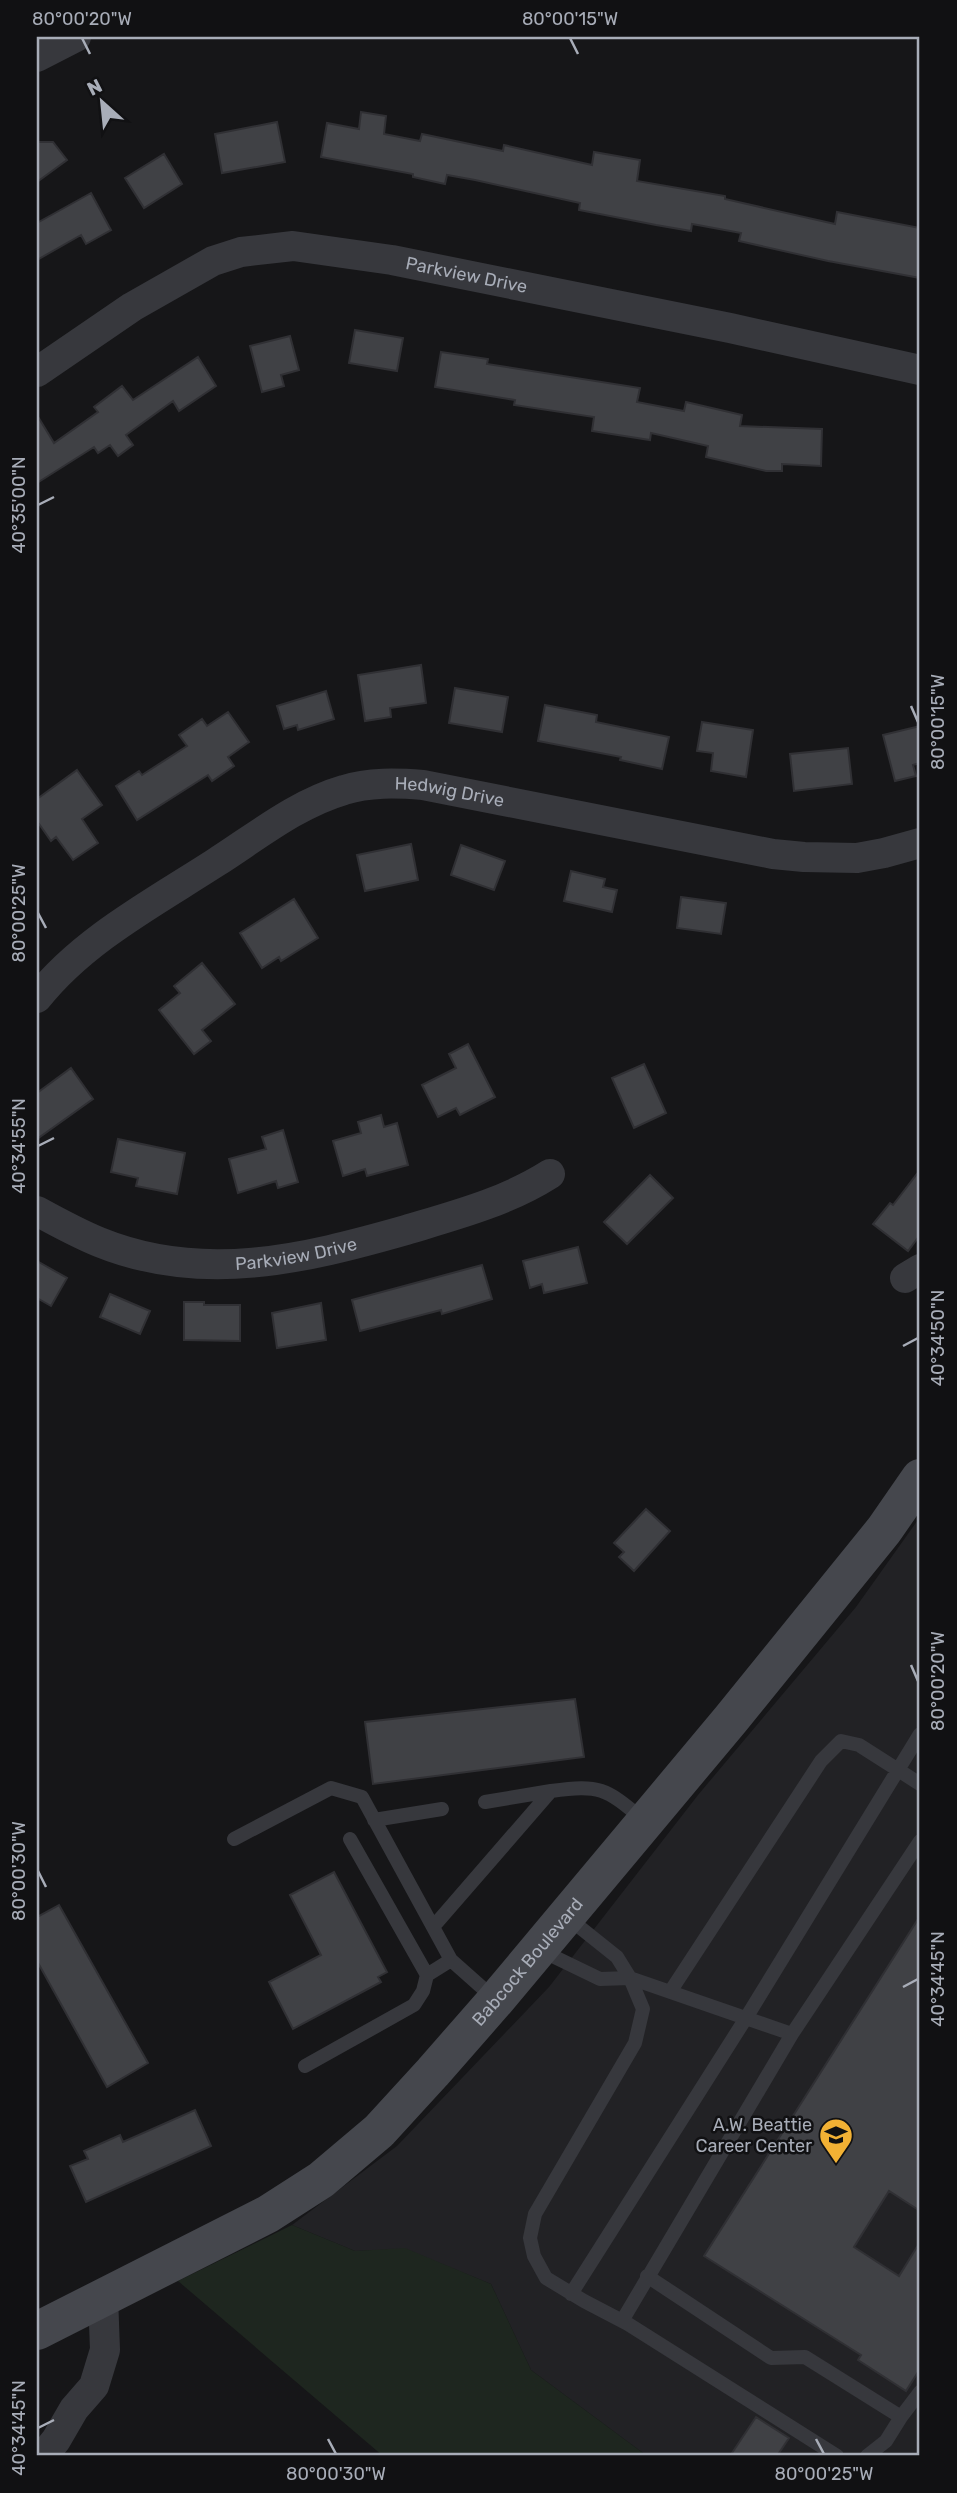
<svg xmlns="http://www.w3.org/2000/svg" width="957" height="2493" font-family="Rubik,sans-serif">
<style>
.built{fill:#222225}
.green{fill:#1e261f}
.building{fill:#404145;stroke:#303034;stroke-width:2}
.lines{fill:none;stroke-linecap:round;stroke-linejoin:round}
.service{stroke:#37383d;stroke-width:14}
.minor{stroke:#37383d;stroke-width:30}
.secondary{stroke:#45474d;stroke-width:38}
.ticks{fill:none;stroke:#a8adb8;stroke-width:2.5}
.labels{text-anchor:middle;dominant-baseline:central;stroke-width:5;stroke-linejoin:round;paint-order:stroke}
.street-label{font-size:18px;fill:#a8adb8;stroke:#111113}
.poi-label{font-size:18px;fill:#a8adb8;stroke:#111113;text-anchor:end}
.neatline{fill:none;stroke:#a8adb8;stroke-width:2.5}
.ticks-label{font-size:18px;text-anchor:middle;fill:#a8adb8}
</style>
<rect width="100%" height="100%" fill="#161618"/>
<path class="built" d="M920,1517V2456H647L531,2370L491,2284L405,2249L355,2251L292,2225L397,2146L549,1987L698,1795L856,1607Z"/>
<path class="green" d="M292,2225L355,2251L405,2248L491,2284L531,2370L647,2456H383L178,2281Z"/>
<path class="building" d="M361,112L386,116L384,134L420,141L422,134L503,151L504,145L592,165L594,152L640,160L637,181L725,196V199L835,224L837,212L920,228V278L828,261L739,241L741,233L692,224L691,231L656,225L579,210L580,203L475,180L447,175L445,184L413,177V174L321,157L327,123L359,129Z
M277,122L285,162L222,173L215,134Z
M37,142H53L67,160L37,182Z
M164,154L182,184L144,208L125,178Z
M91,193L111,230L86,244L81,235L37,260V223Z
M355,330L403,338L397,371L349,363Z
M290,336L299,370L281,375L284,386L262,392L250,346Z
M441,352L488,359L487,364L640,388L637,402L684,411L686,402L742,415L740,426L822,429L821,466L782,464V471H766L706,457L708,446L651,433L650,440L592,431L594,417L514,405L515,400L435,387Z
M198,357L216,386L179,411L173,401L126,435L133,445L118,456L110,445L98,453L94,447L37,483V415L54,443L98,412L94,407L122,386L133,400Z
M421,665L426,703L390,708L391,717L365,721L358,675Z
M455,688L508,697L502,732L449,723Z
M326,691L334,719L298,730L297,725L284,729L277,706Z
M545,705L597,715L596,722L669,737L662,769L620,760L621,757L538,741Z
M228,712L249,742L228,757L234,766L212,781L208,775L137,820L116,786L139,771L142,775L187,746L179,735L202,719L207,726Z
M702,722L753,730L746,777L711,771L713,753L697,751Z
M920,726V763L913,765L916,776L895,781L883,735Z
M848,748L852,784L794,791L790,754Z
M77,770L102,805L82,819L98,843L73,860L56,837L51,841L37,821V799Z
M411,844L418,880L365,891L357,855Z
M461,845L505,861L494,890L451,875Z
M571,871L605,879L603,887L617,890L612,912L564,901Z
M681,897L726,903L721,934L677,928Z
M294,899L318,938L281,961L279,957L262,968L240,933Z
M202,963L235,1004L202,1030L211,1041L194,1054L159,1010L180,993L174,986Z
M468,1044L495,1097L460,1115L456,1108L438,1117L422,1085L456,1068L449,1054Z
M644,1064L666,1113L634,1128L612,1078Z
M71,1068L93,1099L37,1139V1093Z
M381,1115L384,1127L397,1123L408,1165L367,1176L365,1169L343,1176L333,1141L361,1133L358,1122Z
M283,1130L298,1182L278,1188L276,1181L238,1193L229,1159L266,1149L262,1137Z
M118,1139L185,1153L177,1194L136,1186L138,1178L111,1172Z
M920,1170V1235L908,1251L873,1224L890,1203L893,1205Z
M650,1175L673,1198L627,1244L604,1222Z
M578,1247L587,1283L544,1293L542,1284L530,1288L523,1261Z
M37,1261L67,1278L51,1306L37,1298Z
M482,1265L492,1299L442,1314L441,1310L360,1331L352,1300Z
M110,1294L150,1311L140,1334L100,1317Z
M184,1302H204V1305H240V1341L184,1340Z
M321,1303L326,1340L277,1348L272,1313Z
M646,1509L670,1531L634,1571L619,1557L624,1552L614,1543Z
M575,1699L584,1757L373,1784L365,1722Z
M334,1872L387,1972L378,1977L381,1982L293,2029L269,1982L321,1955L290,1895Z
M59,1905L148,2063L107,2087L37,1961V1917Z
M920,1916V2211L889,2191L854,2247L899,2276L920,2242V2369L906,2391L858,2360L861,2355L704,2256Z
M195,2110L211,2146L86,2202L70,2166L88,2159L84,2151L120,2135L123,2142Z
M756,2417L789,2438L777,2456H730Z"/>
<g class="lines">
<path class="service" d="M485,1802L551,1791
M374,1820L442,1809
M234,1839L331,1788L362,1797L433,1927
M350,1839L427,1975
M540,1950L600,1979L630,1978L617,1957L567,1917
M630,1978L643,2009L635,2043L535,2214L530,2238L534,2256L546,2278L584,2301L628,2324L837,2456
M630,1978L792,2034
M670,1992L821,1761L841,1741L859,1745L920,1784
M496,2000L451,1960L433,1927L551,1791C602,1784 606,1789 645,1821
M305,2066L414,2005L423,1991L427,1975L451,1960
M647,2276L771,2358L805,2357L901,2417L886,2441L867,2456
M571,2294L746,2018L920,1734
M622,2321L792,2034L920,1841
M901,2417L920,2392"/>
<g class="minor">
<path d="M37,57L76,37"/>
<path id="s1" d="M37,372L132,307L213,261L241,252L293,246L392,260L730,328L920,370"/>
<path id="s2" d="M37,998C83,940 153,903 215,863C256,837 296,804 344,790C369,782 397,783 423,785L773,854L804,857L857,858L884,853L920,843"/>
<path id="s3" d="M37,1211C57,1222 77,1233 99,1242C202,1284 304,1259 406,1230C456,1215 506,1202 550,1174"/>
<path d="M905,1278L920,1269"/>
<path d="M43,2456L56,2440L74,2409L94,2386L105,2350L103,2296"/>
</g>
<path class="secondary" id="s4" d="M37,2331L268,2214L321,2180L379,2131L433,2072L496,2000L731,1719L884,1530L920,1478"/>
</g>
<path class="ticks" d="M82,38L90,54M570,38L578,54M38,505L54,497M911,706L918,722M38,913L46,928M38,1146L54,1138M903,1346L918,1338M911,1665L918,1681M38,1871L46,1887M903,1987L918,1979M38,2428L54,2420M328,2439L336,2454M816,2439L824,2454"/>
<defs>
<g id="school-pin" transform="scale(1.75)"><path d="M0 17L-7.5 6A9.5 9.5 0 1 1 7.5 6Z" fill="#f2b134" stroke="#111113"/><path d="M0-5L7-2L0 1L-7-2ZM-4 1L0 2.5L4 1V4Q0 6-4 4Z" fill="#111"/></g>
</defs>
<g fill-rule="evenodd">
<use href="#school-pin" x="836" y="2135"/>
</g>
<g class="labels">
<g class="street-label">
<text stroke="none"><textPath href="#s1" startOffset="466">Parkview Drive</textPath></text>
<text stroke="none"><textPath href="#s2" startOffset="480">Hedwig Drive</textPath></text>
<text stroke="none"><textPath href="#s3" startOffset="270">Parkview Drive</textPath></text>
<text stroke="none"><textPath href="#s4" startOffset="623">Babcock Boulevard</textPath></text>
</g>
<g class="poi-label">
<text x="812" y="2125">A.W. Beattie<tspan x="812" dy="21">Career Center</tspan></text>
</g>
</g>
<rect width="957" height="2493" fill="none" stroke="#111113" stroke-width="77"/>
<g transform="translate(102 102) rotate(333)" stroke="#111113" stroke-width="5" paint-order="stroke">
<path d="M0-5L12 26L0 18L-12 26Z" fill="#a8adb8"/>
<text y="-10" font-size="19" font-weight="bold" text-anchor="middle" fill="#a8adb8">N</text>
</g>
<rect x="38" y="38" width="880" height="2416" class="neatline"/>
<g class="ticks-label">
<text x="82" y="25">80°00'20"W</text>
<text x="570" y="25">80°00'15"W</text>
<text transform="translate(19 505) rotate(-90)" y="6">40°35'00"N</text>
<text transform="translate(938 722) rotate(-90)" y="6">80°00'15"W</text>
<text transform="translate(19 913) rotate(-90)" y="6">80°00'25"W</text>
<text transform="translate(19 1146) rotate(-90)" y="6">40°34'55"N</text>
<text transform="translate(938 1338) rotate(-90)" y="6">40°34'50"N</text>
<text transform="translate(938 1681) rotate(-90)" y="6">80°00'20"W</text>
<text transform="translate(19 1871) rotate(-90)" y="6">80°00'30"W</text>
<text transform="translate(938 1979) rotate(-90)" y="6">40°34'45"N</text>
<text transform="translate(19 2428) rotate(-90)" y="6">40°34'45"N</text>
<text x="336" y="2480">80°00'30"W</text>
<text x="824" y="2480">80°00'25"W</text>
</g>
</svg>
